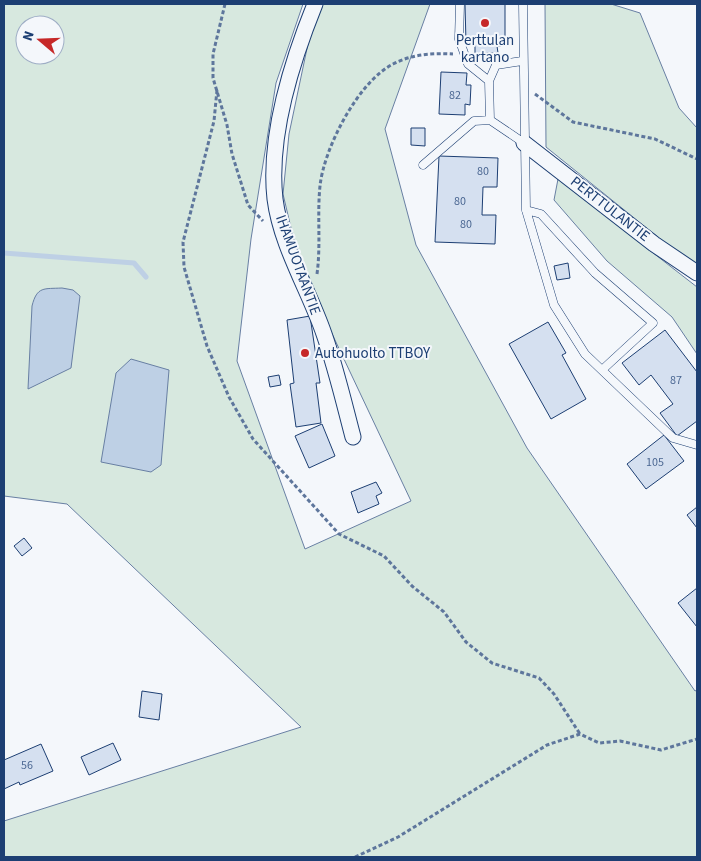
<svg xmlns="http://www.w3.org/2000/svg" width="701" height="861" font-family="'Source Sans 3',sans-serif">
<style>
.green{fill:#d7e8df;stroke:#687fa3;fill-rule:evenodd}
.water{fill:#bed0e5;stroke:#687fa3}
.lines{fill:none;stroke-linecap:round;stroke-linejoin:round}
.stream{stroke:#bed0e5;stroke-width:5}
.building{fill:#d5e0f0;stroke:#1d3f73}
.lane-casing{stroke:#1d3f73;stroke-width:9}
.street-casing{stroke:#1d3f73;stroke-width:17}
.path{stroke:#5e769c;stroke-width:3;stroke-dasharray:4 2.5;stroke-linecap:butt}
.lane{stroke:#f4f7fb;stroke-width:8}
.street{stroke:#f4f7fb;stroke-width:15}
.poi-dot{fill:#c62828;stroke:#f4f7fb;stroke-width:2}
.labels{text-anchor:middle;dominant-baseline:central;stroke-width:4;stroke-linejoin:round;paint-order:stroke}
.number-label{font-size:12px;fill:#4b6792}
.poi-label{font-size:15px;fill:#1d3f73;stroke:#f4f7fb}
.street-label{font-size:15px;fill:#1d3f73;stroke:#f4f7fb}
</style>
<rect width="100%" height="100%" fill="#f4f7fb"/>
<path class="green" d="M4,4H303L276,83L251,239L237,361L305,549L411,501L300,266L283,194L289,134L309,39L323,4H430L385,129L416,245L527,448L695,691L697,690V857H4V821L301,727L67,504L4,496ZM25,25H55V55H25Z
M545,4H611L640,13L679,108L697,128V265L669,246L546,147Z
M558,179L697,287V354L672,317L607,261L554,200Z"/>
<path class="water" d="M62,288L73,290L80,296L71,368L28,389L32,306C37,286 44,289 62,288Z
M131,359L169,370L161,465L151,472L101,462L116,373Z"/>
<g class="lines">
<path class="stream" d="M4,253L134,263L146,277"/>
</g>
<path class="building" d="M465,4H505V46H497L498,53H475V43H466Z
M441,72L467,73L466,85H471L470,105L465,104V115L439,114Z
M411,128H425V146L411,145Z
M439,156L498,158L497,187H483L482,215H496L495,244L435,242Z
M568,263L570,278L557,280L554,266Z
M310,316L320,383H316L321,423L296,427L290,384L294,383L287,320Z
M548,322L566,353L562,355L586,399L551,419L509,344Z
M665,330L697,372V421L677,436L660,413L673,404L651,375L639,385L622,363Z
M279,375L281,385L270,387L268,377Z
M322,424L335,456L309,468L295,436Z
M664,435L684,461L646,489L627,464Z
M376,482L382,493L376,496L379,504L358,513L351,492Z
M697,507V528L687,515Z
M24,538L32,548L22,556L14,546Z
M697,588V627L678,603Z
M142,691L162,694L159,720L139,717Z
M113,743L121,760L89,775L81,757Z
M41,744L53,771L20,785L19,782L4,789V760Z"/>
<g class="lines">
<g class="lane-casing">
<path id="lane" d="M460,4L459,39L468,64L489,81
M523,4L526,210L554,305L585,354L673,438L697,445
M490,120L489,81L496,65L522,61
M423,165L474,121L490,120L524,143
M526,210L541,214L595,273L653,323L602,370"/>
</g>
<g class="street-casing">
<path id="street" d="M315,4C292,61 268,137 275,199C281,246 309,290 324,334C336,368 344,403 353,437
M524,143L654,244L697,273"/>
</g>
<path class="path" d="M225,4L213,54V78L227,125L232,154L248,205L263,221
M217,90L214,121L183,242L184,267L207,346L229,397L253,439L339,534L384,556L412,586L444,612L466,642L492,663L539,678L554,694L580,734
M535,94L573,122L655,139L697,159
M317,274C321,245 317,215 320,186C324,148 358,82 393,64C412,54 433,53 453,54
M355,857L398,837L547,745L580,734L599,743L620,741L661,750L697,739"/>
<use href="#lane" class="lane"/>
<use href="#street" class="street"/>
</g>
<g class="poi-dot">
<circle cx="485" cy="23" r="5"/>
<circle cx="305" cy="353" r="5"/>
</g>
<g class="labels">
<g class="number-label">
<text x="455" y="95">82</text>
<text x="483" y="171">80</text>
<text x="460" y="201">80</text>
<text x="466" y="224">80</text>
<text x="676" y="380">87</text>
<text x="655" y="462">105</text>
<text x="27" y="765">56</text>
</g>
<g class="poi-label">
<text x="485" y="40">Perttulan<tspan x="485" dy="17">kartano</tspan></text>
<text x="315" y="353" text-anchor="start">Autohuolto TTBOY</text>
</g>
<g class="street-label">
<text transform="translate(610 209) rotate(38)">PERTTULANTIE</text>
<text transform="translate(298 265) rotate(70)">IHAMUOTAANTIE</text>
</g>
</g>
<rect width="701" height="861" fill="none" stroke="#1d3f73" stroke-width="10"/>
<g transform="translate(40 40) rotate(289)"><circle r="24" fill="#f4f7fb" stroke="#9eadc5"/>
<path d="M0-4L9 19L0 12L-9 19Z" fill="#c62828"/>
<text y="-8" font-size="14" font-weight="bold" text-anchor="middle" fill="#1d3f73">N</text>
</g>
</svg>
